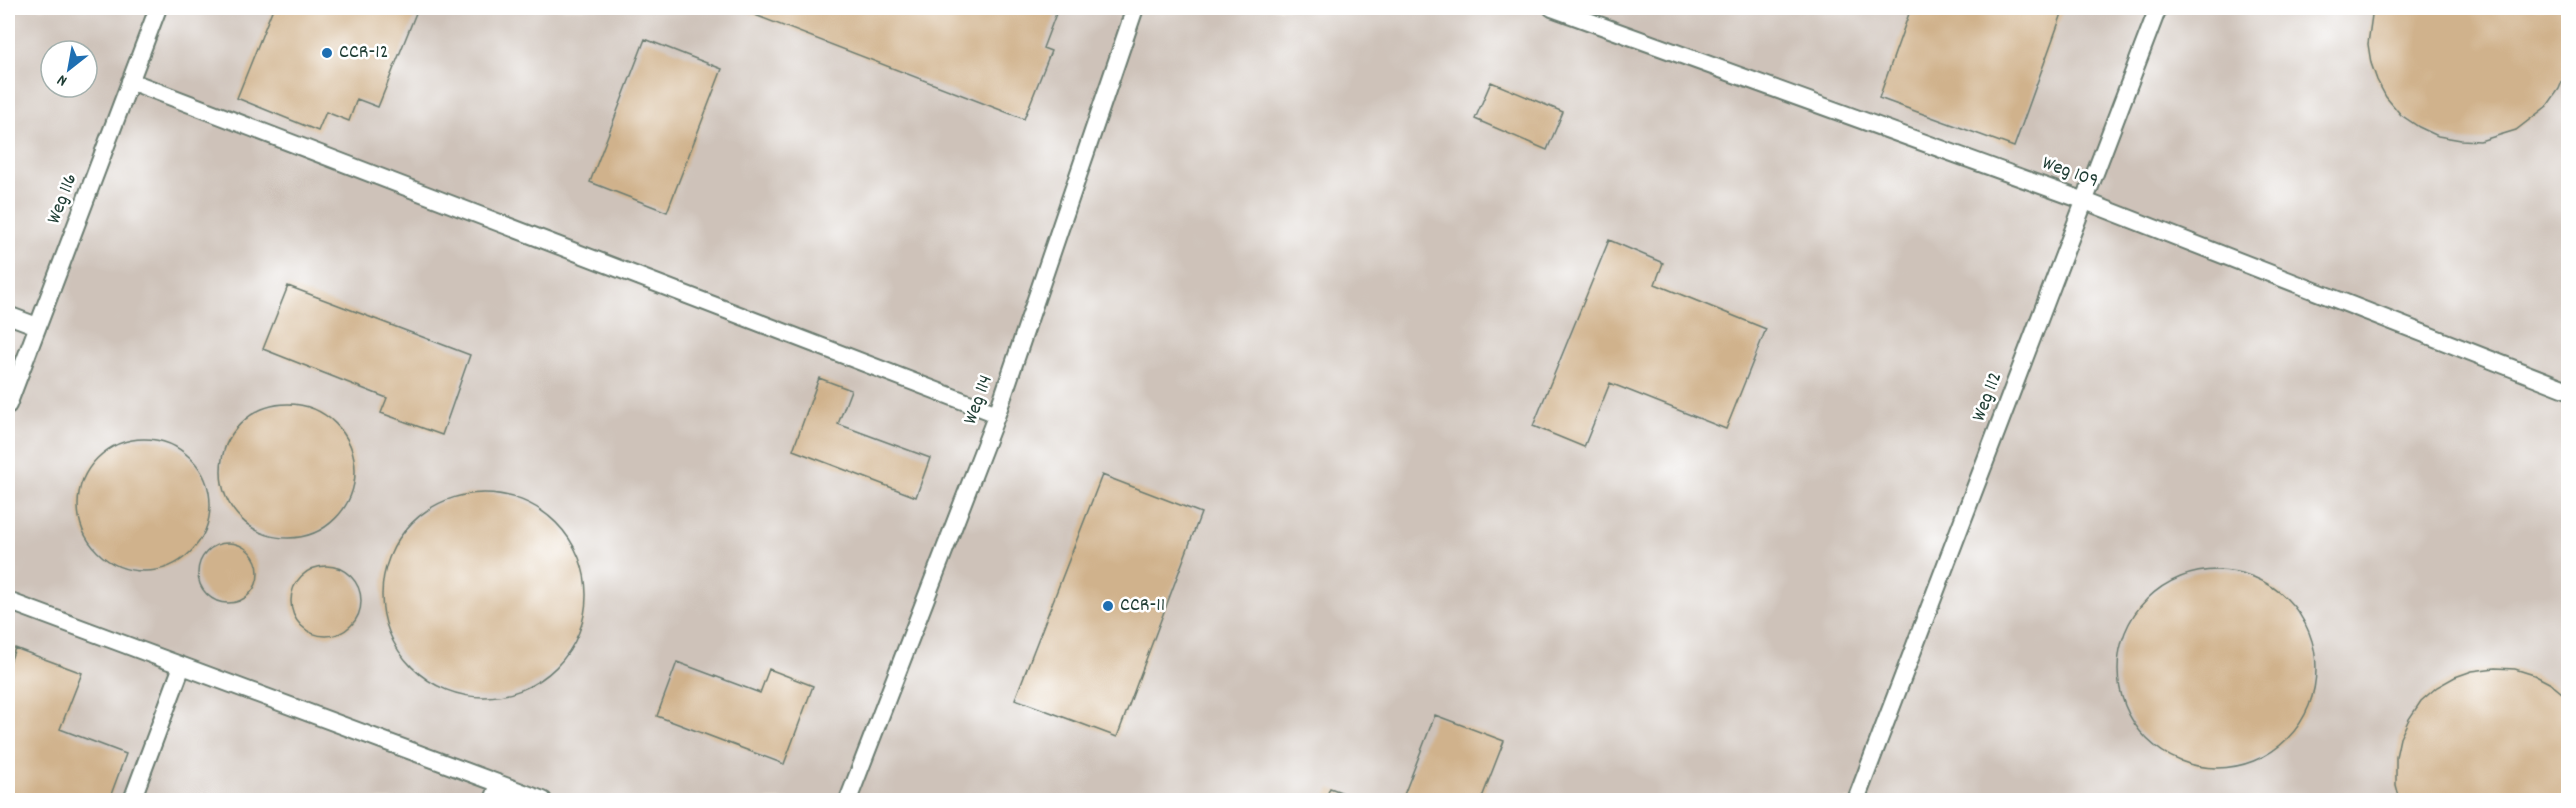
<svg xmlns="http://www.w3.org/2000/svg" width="2576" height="808" font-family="Dekko,sans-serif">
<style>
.industrial{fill:#cec2b9;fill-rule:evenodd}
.building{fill:#d0b28c}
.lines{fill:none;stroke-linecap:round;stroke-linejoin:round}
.service-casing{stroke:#6b7b70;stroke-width:20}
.service{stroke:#fff;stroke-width:16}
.poi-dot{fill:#1f6fb2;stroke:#fff;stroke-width:2}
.labels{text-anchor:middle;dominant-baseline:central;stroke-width:5;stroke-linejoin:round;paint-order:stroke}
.poi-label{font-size:20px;fill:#1f3d34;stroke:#fff;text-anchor:start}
.street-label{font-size:20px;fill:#1f3d34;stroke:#fff}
</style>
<rect width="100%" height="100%" fill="#fff"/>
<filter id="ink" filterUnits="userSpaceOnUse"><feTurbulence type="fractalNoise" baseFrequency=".0167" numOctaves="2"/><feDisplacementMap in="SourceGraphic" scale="12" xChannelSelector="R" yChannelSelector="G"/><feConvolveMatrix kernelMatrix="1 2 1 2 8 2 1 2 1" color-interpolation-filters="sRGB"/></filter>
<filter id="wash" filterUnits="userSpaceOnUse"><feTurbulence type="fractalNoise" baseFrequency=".008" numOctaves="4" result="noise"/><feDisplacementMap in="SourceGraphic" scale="24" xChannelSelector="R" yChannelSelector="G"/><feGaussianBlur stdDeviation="1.35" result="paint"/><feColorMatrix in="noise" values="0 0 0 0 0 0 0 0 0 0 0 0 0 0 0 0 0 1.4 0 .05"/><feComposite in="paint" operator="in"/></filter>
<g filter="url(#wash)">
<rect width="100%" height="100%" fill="#f8efe0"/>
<path class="industrial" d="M8,8H2568V800H8ZM51,51H87V87H51Z"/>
<g id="blocks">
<path class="building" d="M273,8H418L378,107L357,99L349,121L326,112L318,131L237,98Z
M737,8H1049L1057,11L1043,48L1051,51L1024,119Z
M1911,8H2064L2014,147L1879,98Z
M2373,8H2567V69L2559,89L2547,106L2516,130L2480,141L2461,140L2438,136L2419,127L2401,115L2386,97L2377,80L2371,63L2368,44Z
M645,39L722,69L667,212L590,182Z
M1491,82L1563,112L1547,150L1475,119Z
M1609,240L1663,263L1655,284L1766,329L1726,429L1610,383L1584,447L1533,426Z
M288,286L470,355L442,435L381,413L387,398L263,349Z
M819,378L851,390L838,424L930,458L916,497L793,450Z
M221 471a67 67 0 1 1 134 0a67 67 0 1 1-134 0Z
M78 505a66 66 0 1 1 132 0a66 66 0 1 1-132 0Z
M1102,475L1201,513L1117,737L1015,699Z
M382 595a102 102 0 1 1 204 0a102 102 0 1 1-204 0Z
M198 573a30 30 0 1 1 60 0a30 30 0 1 1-60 0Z
M291 601a35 35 0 1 1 70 0a35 35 0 1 1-70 0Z
M2118 669a99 99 0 1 1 198 0a99 99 0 1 1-198 0Z
M15,648L82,673L60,729L126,754L109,800H8V668Z
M677,662L760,693L769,669L813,686L784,764L657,716Z
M2495,668L2515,669L2534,675L2551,684L2568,698V800H2400L2396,785V757L2400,738L2409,719L2421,701L2437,687L2455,677L2472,671Z
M1435,715L1504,741L1481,800H1402Z
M1330,788L1363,800H1325Z"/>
</g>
</g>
<g filter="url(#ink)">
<use href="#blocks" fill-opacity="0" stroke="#6b7b70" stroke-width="1.5"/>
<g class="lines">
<g class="service-casing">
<path id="service" d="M1552,8L2085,201L2568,390
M130,81L997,414
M8,315L37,326
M8,405L158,8
M8,601L543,800
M132,800L182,666
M493,800L499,784
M848,800L997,414L1135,8
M1856,800L2158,8"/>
</g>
<use href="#service" class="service"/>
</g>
</g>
<g class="poi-dot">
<circle cx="327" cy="53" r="6"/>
<circle cx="1108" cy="606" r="6"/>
</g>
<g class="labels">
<g class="poi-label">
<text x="339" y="53">CCR-12</text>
<text x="1120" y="606">CCR-11</text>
</g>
<g class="street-label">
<text transform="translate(2070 173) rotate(20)">Weg 109</text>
<text transform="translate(63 199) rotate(-69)">Weg 116</text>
<text transform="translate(1988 397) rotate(-69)">Weg 112</text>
<text transform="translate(979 400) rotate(-70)">Weg 114</text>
</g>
</g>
<rect width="2576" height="808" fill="none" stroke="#fff" stroke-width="30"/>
<g transform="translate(69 69) rotate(211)"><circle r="28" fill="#ffffff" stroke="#a5b1ae" stroke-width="1.5"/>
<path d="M0-4.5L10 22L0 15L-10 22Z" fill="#1f6fb2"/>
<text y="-9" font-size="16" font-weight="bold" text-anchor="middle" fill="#1f3d34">N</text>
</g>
</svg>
